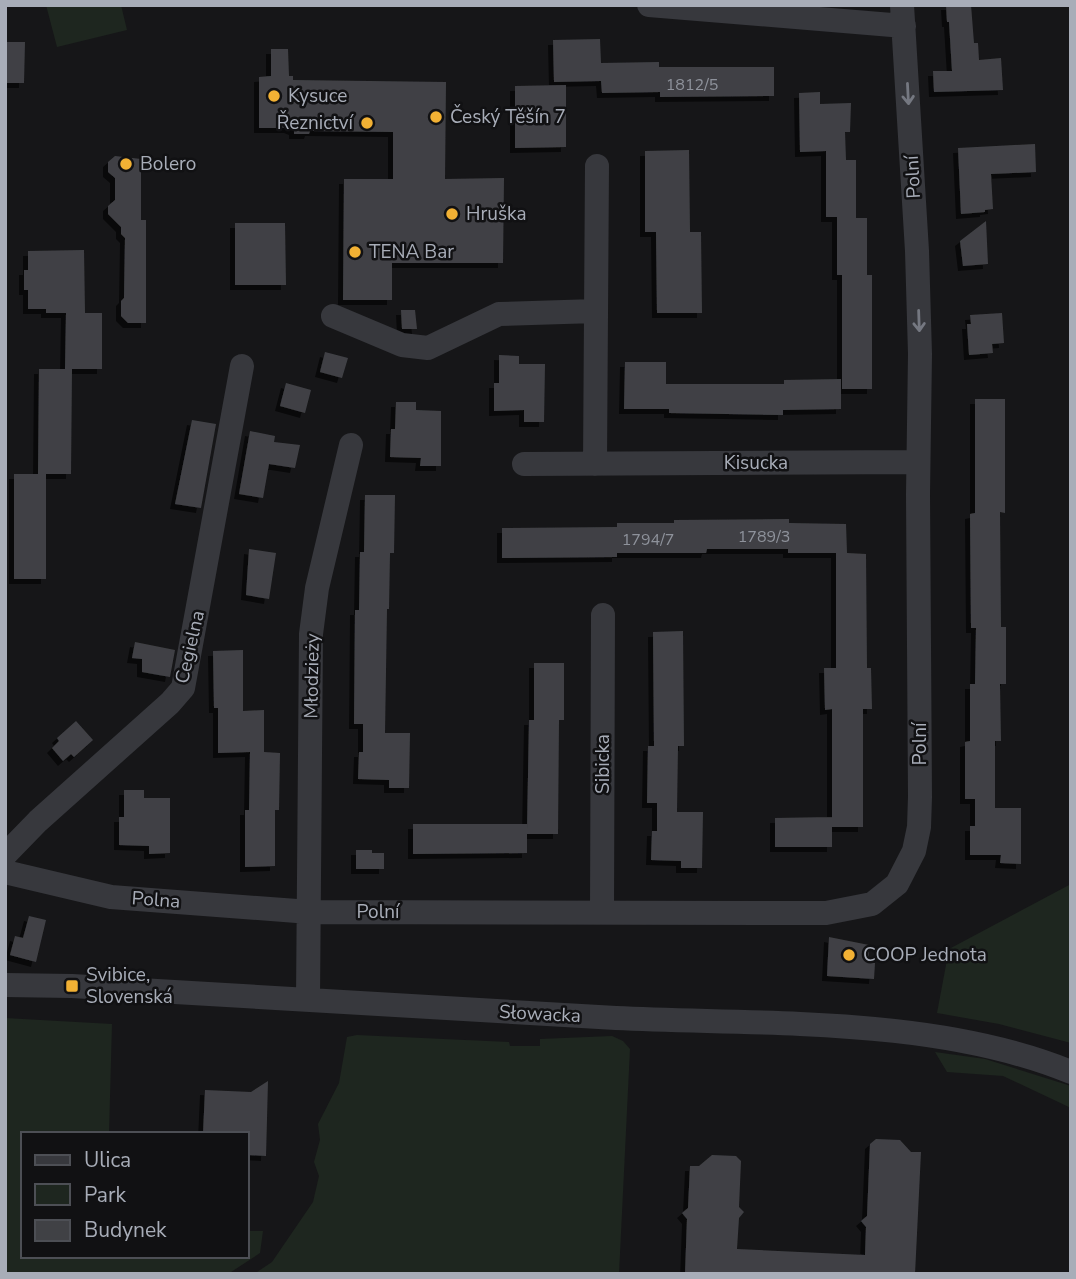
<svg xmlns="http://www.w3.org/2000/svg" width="1076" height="1279" font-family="'Nunito Sans',sans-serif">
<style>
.green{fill:#1e261f}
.building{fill:#404145;filter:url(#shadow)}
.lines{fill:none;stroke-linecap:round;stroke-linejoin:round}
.minor{stroke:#37383d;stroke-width:24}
.oneway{stroke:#757881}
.poi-dot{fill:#f2b134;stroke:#111113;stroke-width:2.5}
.labels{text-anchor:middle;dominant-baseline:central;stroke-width:5;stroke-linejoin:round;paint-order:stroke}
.number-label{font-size:16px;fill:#8e929b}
.poi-label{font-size:19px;fill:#a8adb8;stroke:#111113;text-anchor:start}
.street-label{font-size:19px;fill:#a8adb8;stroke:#111113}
</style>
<defs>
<filter id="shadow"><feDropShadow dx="-5" dy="5" stdDeviation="0" flood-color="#0009"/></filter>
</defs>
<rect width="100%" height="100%" fill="#161618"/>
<path class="green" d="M46,5H121L127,30L57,47Z
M1071,884V1043L999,1024L937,1013L949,949Z
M5,1018L112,1024L109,1134H23V1256H247V1231H263L260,1253L228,1274H5Z
M357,1035L509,1042L510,1046H540V1039L612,1036L623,1041L630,1049L619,1274H254L272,1262L313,1202L319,1176L314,1162L320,1140L318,1124L339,1083L347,1037Z
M935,1052L985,1059L1071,1086V1108L1003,1076L947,1072Z"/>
<path class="building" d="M946,5H971L974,43H978L979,60L1001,58L1003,90L934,92L933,71H952L949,22H947Z
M600,39L601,63L659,62V67H774V96L660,97V92L602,93L601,81L554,82L553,40Z
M5,42H25L24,83H5Z
M271,49H288L289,76H293V80L446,82L445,179L504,178L503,263H392V300H343L344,179H393V132L310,131L309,134H294V130L289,128H259V77L271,76Z
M566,85V147L515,148V86Z
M820,92V104L851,103L850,132H845L846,160H856V218H867V275H872V389H842V275H837V217H826V151L800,152L799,93Z
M1035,144L1036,172L991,174L993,209L985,210V212L961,214L958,148Z
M689,150L690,232H701L702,313H657L656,232H645V151Z
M115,156L141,159V220H146V323H128L121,316V301L124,298L125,238L121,234V227L108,214V206L115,200V178L108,172V162Z
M986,221L988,264L963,266L960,241Z
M235,223H285L286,285H235Z
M84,250L85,313H102V369H66H72L71,474H38L39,369H65L66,313H46V309H28V290H24V270H28V251Z
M401,310H415L417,329H402Z
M1002,313L1004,343L992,344L993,353L969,355L967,324H971L970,315Z
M325,352L348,358L342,378L320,372Z
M499,355L519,356V364H545L544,422H524V410L494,411V383H499Z
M625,362H666V384H784V380L841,379V409L783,410V415L669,413V409H624Z
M286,383L311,390L305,413L280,406Z
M975,399H1005V513L1000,512L1001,627H1006V684H1000L1001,741H995V808H1021V864L1000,863L1001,855H970V826H975V799H965V742L970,741V684H975L976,628H971L970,514L975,513Z
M396,402H416V410L441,411V466H420L421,458L390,457L391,429H395Z
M192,420L216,424L201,508L175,504Z
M250,431L275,436L274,442L300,445L295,468L269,464L263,498L239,494Z
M14,474H46V579H14Z
M365,495H395L394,553H390L389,609H387L385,733H410L409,788H389V780L358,779L359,752H363V724H354L355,610H359L360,552H364Z
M789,519V523L846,524L847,553L866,554L867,668H871L872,709H863V827H832V709L825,710L824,668H836V553H788V549H707L706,553H617V557L502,558V528L617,527V523H674V520Z
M249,549L276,553L269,599L246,595Z
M683,631L684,746H678L677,812H703L702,868H681V861L651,860L652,831H657V803H647L648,746H654L653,632Z
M135,642L175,650L170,677L142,672V659L132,658Z
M243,650V711L264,710V752L280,753L279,810H275V866L245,867V810H249L250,752L218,753V708H214L213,651Z
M534,663H564V720H559L558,834H527V853L413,854V824H527V831L529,720H534Z
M76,721L93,740L74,757L71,754L63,761L52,748L59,741L57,738Z
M124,790H144V798H170V853L149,854V846L119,845V817H124Z
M832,817V847H775V818Z
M356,850H372V853H384V869H356Z
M29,916L46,920L36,962L10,955L15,936L23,938Z
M829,937L869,945V963H875L874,979L827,976Z
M268,1081L266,1156L247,1155V1134H203L205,1090L251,1092Z
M876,1139L900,1140L911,1152H921L915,1274H685L687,1219L682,1213L688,1208L690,1166H699L712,1155L736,1156L741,1161L739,1207L744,1212L739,1218L737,1249L865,1255L866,1227L861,1221L867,1216L870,1144Z"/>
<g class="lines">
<path class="minor" d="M649,5L904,26
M333,316L402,345L428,348L499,314L596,311
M524,464L918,462
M595,464L597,166
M5,855L38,821L170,703L183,688L242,366
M5,872L111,897L310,912L826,913L872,904L897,884L914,851L919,827L920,797L918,494L920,354L917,251L902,5
M602,912L603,615
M5,985L72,986C253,996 434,1009 616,1018C762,1025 934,1016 1071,1072
M308,999L311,634L317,588L351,445"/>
</g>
<defs><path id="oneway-shaft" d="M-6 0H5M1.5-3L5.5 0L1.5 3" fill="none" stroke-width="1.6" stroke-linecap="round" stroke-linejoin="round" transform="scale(1.75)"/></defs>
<g class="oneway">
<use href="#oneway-shaft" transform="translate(908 94) rotate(87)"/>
<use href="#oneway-shaft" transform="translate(919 321) rotate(88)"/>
</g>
<g class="poi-dot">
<circle cx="274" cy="96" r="7"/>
<circle cx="436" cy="117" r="7"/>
<circle cx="367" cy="123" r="7"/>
<circle cx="126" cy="164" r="7"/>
<circle cx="452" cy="214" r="7"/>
<circle cx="355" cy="252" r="7"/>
<circle cx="849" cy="955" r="7"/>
<rect x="65" y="979" width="14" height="14" rx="3.5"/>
</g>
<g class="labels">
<g class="number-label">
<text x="692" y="85">1812/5</text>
<text x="764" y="537">1789/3</text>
<text x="648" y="540">1794/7</text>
</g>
<g class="poi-label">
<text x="288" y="96">Kysuce</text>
<text x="450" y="117">Český Těšín 7</text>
<text x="353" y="123" text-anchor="end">Řeznictví</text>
<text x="140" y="164">Bolero</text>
<text x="466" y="214">Hruška</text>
<text x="369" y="252">TENA Bar</text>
<text x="863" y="955">COOP Jednota</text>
<text x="86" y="975">Svibice,<tspan x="86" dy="22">Slovenská</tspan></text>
</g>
<g class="street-label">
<text transform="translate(913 177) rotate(-93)">Polní</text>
<text x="756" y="463">Kisucka</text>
<text transform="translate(190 647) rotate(-77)">Cegielna</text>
<text transform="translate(312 676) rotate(-89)">Młodzieży</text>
<text transform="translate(920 744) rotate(-90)">Polní</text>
<text transform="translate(603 764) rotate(-90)">Sibicka</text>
<text transform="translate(156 900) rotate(4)">Polna</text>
<text x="378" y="912">Polní</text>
<text transform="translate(540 1014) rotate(3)">Słowacka</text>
</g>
</g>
<rect width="1076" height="1279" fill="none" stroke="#a8adb8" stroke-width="14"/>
<rect x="21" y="1132" width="228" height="126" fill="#111113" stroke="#4d4f55" stroke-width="2"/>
<rect x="35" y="1155" width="35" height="10" fill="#37383d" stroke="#4d4f55" stroke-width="2"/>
<text x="84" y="1167" font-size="21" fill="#a8adb8">Ulica</text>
<rect x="35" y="1184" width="35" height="21" fill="#1e261f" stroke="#4d4f55" stroke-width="2"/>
<text x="84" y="1202" font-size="21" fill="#a8adb8">Park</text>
<rect x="35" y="1220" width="35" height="21" fill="#404145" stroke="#4d4f55" stroke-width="2"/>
<text x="84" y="1237" font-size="21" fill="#a8adb8">Budynek</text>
</svg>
